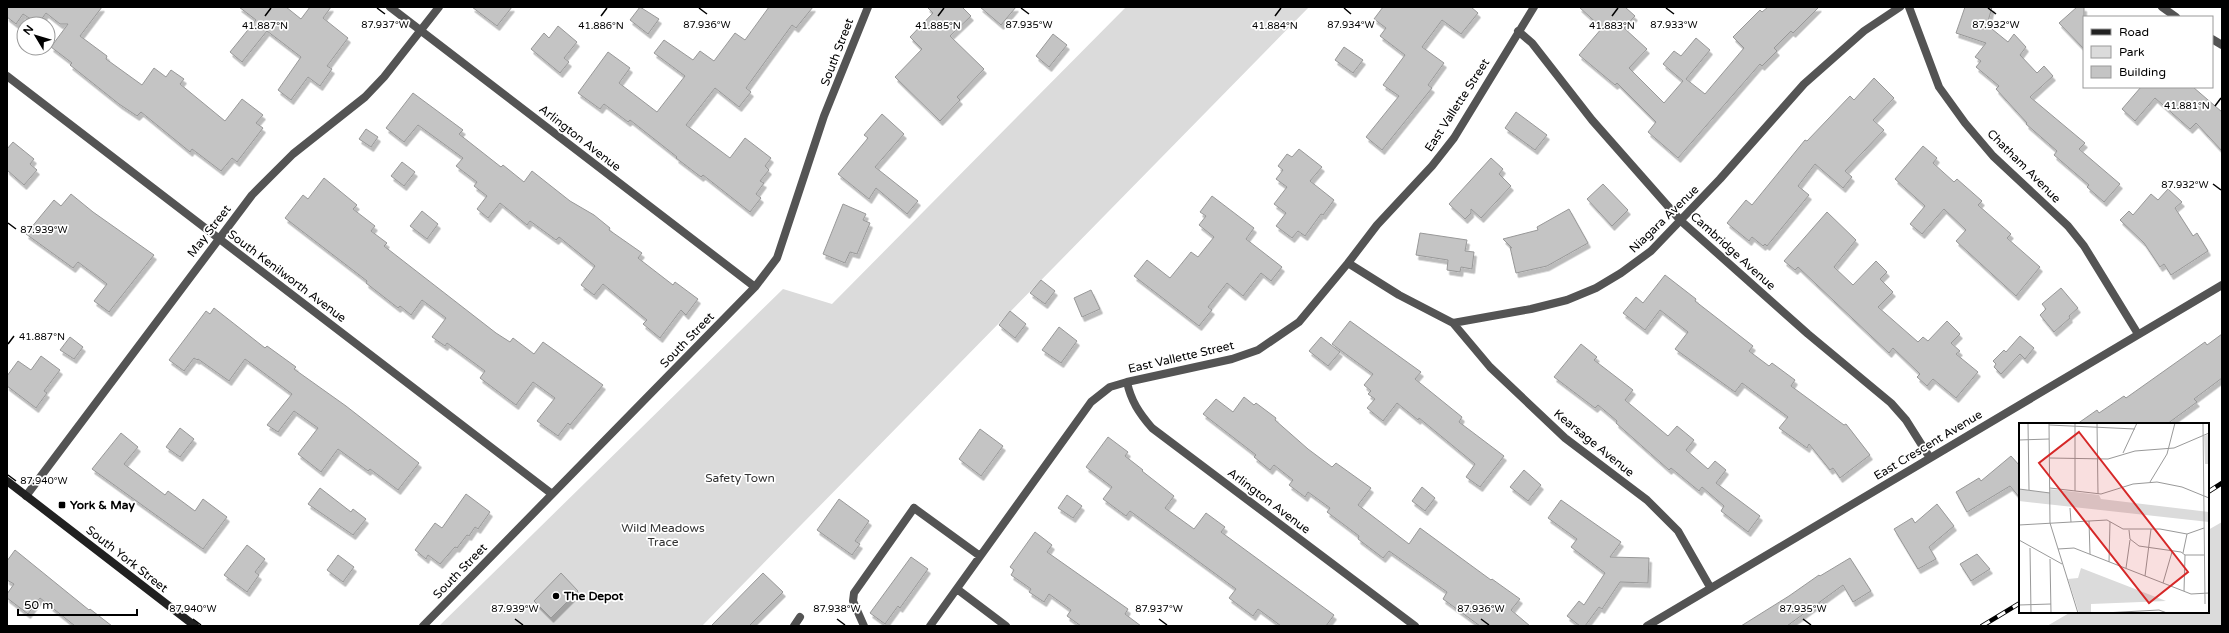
<svg xmlns="http://www.w3.org/2000/svg" width="2229" height="633" font-family="'Varela Round',sans-serif">
<style>
.green{fill:#dbdbdb}
.building{fill:#c4c4c4;stroke:#989898;filter:url(#shadow)}
.lines{fill:none;stroke-linecap:round;stroke-linejoin:round}
.service{stroke:#545454;stroke-width:8}
.minor{stroke:#545454;stroke-width:8}
.secondary{stroke:#212121;stroke-width:8}
.rail-casing{stroke:#000;stroke-width:4.5}
.rail{stroke:#fff;stroke-width:3;stroke-dasharray:9;stroke-linecap:butt}
.ticks{fill:none;stroke:#000;stroke-width:1.5}
.poi-dot{fill:#000;stroke:#fff;stroke-width:1.5}
.labels{text-anchor:middle;dominant-baseline:central;stroke-width:3.5;stroke-linejoin:round;paint-order:stroke}
.street-label{font-size:12px;fill:#000;stroke:#fff}
.park-label{font-size:12px;fill:#323232;stroke:#fff}
.poi-label{font-size:12px;font-weight:bold;fill:#000;stroke:#fff;text-anchor:start}
.inset-road{fill:none;stroke:#999;stroke-width:1}
.view{fill:#d62828;fill-opacity:0.15;stroke:#d62828;stroke-width:2}
.inset-edge{fill:none;stroke:#000;stroke-width:2}
.ticks-label{font-size:10px;text-anchor:middle;fill:#000;stroke:#fff;stroke-width:3.5;stroke-linejoin:round;paint-order:stroke}
</style>
<defs>
<filter id="shadow"><feDropShadow dx="2.5" dy="4.5" stdDeviation="0" flood-color="#0004"/></filter>
</defs>
<rect width="100%" height="100%" fill="#fff"/>
<path class="green" d="M1126,7H1309L702,626H439L783,289L832,304Z
M2222,522V623L2220,626H2047L2071,612H2208V530Z"/>
<path class="building" d="M7,7H102L80,36L107,56L106,59L142,85L154,68L166,77L171,70L184,79L180,84L225,121L242,99L263,115L256,123L263,128L237,162L232,158L221,171L192,149L190,152L141,112L137,116L119,104L70,65L72,63L51,47L68,24H60L46,13L38,24L23,14L16,24L7,17Z
M239,7H286L301,19L310,7H331L323,18L348,38L327,66L332,69L320,86L308,77L291,100L278,90L301,57L267,31L242,62L230,52L256,20Z
M472,7H512L497,26Z
M640,7L659,19L648,34L630,20Z
M769,7H813L796,28L792,25L770,55L746,88L751,92L739,107L715,88L686,125L730,158L745,138L771,158L765,166L769,170L760,181L764,183L756,194L761,198L750,212L703,175L701,177L676,158L677,157L630,120L628,122L604,104L600,109L578,93L608,52L630,68L619,83L657,112L685,76L654,53L664,40L693,60L700,51L714,61L735,33L745,40Z
M927,7H962L971,16L950,36L984,69L957,97L960,100L940,121L895,77L922,49L910,37L933,13Z
M980,7H1016L1001,25Z
M1383,7H1471L1478,13L1461,34L1442,20L1422,47L1444,63L1428,85L1432,88L1382,150L1366,137L1399,96L1383,85L1405,55L1380,36L1386,28L1374,19Z
M1579,7H1625L1635,16L1624,28L1647,49L1629,68L1664,103L1683,81L1663,64L1674,51L1681,56L1696,38L1710,50L1686,79L1705,94L1744,48L1733,37L1760,10L1762,12L1768,7H1819L1793,33L1791,31L1774,48L1777,51L1762,66L1760,64L1678,158L1648,132L1656,122L1617,83L1615,85L1579,55L1602,28Z
M1965,7H1992L1987,25L2008,42L2014,34L2026,47L2020,55L2037,73L2044,66L2053,76L2030,97L2085,143L2079,149L2120,184L2104,202L2087,187L2089,185L2054,155L2057,151L2026,124L2027,123L1996,89L1999,86L1976,67L1981,61L1975,57L1986,43L1956,33Z
M2077,7H2084V49L2059,23Z
M558,26L577,42L564,58L569,62L560,73L531,49L544,33L549,38Z
M1053,34L1067,45L1049,67L1036,56Z
M1344,47L1363,60L1353,73L1335,60Z
M1874,78L1894,98L1873,120L1884,130L1845,171L1852,177L1843,188L1815,164L1798,186L1809,195L1767,246L1765,244L1763,246L1752,237L1749,241L1727,223L1746,200L1752,205L1805,140L1807,141L1850,96L1854,100Z
M2141,87H2193L2222,112V151L2196,123L2190,129L2155,98L2135,121L2122,109Z
M413,93L463,130L459,134L501,167L503,165L524,182L532,171L570,201L594,215L610,228L609,230L642,253L638,258L673,285L675,282L698,299L686,315L681,310L660,338L643,324L647,320L603,284L594,295L581,285L595,266L559,237L556,240L530,221L527,225L500,203L488,218L477,209L487,196L474,186L477,182L456,166L463,158L418,125L404,142L386,128Z
M1516,112L1547,135L1535,150L1505,128Z
M882,114L904,134L875,167L918,201L907,214L876,188L869,199L838,174L868,138L864,135Z
M366,129L378,137L371,147L359,139Z
M13,142L34,159L30,164L37,170L24,185L7,170V149Z
M1923,146L1937,158L1933,163L1954,182L1957,179L1982,201L1978,205L2011,234L2007,238L2040,267L2016,296L1956,241L1966,230L1944,209L1922,234L1910,224L1925,206L1895,179Z
M1299,149L1322,167L1310,181L1334,200L1323,215L1321,214L1305,236L1298,231L1292,238L1276,226L1286,213L1274,204L1287,187L1276,179L1283,170L1278,166L1287,154L1292,157Z
M1491,158L1503,169L1499,174L1511,186L1481,218L1471,209V213L1465,219L1449,204Z
M402,162L415,172L404,186L391,176Z
M324,178L357,205L353,209L375,226L371,231L387,243L384,246L496,333L510,342L513,338L534,354L543,342L603,385L570,425L568,423L558,436L537,421L555,398L533,382L516,405L480,378L485,371L447,343L445,346L432,337L446,318L422,300L411,315L400,306L398,308L366,283L367,281L285,218L303,195L308,199Z
M1603,184L1628,210L1612,226L1587,199Z
M2168,189L2182,202L2175,208L2193,236L2197,233L2208,251L2171,275L2164,264L2160,267L2144,243L2120,220L2129,211L2133,215L2151,194L2158,200Z
M71,194L93,212L154,255L109,312L94,301L107,284L78,262L73,268L26,234L54,200L61,206Z
M1212,196L1254,228L1246,239L1282,267L1271,281L1261,273L1243,296L1227,283L1208,307L1212,310L1199,326L1134,276L1147,260L1170,278L1191,252L1198,257L1214,237L1199,225L1206,216L1200,212Z
M843,204L866,214L863,220L870,223L857,254L850,252L845,263L823,254Z
M1569,209L1588,243L1547,266L1516,273L1510,247L1512,248L1503,239L1538,230L1537,227Z
M422,211L438,224L427,239L410,226Z
M1827,212L1856,240L1834,267L1853,285L1876,261L1887,272L1880,279L1893,292L1878,307L1918,342L1923,337L1928,341L1947,321L1960,334L1951,343L1960,351L1956,354L1978,372L1956,398L1933,379L1927,386L1917,377L1920,374L1893,348L1889,353L1798,267L1795,270L1784,261Z
M1420,233L1467,240L1465,251L1474,252L1472,269L1461,267L1460,272L1447,270L1448,260L1416,255Z
M1665,275L1696,299L1695,301L1753,346L1749,351L1769,366L1772,363L1795,380L1791,386L1844,425L1846,424L1870,455L1840,478L1833,468L1830,470L1809,444L1807,448L1779,428L1788,417L1742,383L1735,392L1675,349L1688,332L1660,310L1645,330L1623,313L1636,297L1643,303Z
M1041,280L1055,291L1045,304L1030,293Z
M2061,288L2078,308L2069,316L2070,318L2054,332L2040,315L2046,309L2042,304Z
M1091,290L1100,309L1082,317L1074,298Z
M214,308L265,348L267,346L296,367L294,369L346,406L419,463L398,490L370,469L368,471L338,449L321,472L298,454L318,428L294,411L278,432L267,425L292,394L245,359L229,381L198,359L197,360L194,358L184,371L169,360L206,311L210,314Z
M1010,311L1026,324L1015,338L999,325Z
M1350,321L1421,372L1415,379L1462,417L1459,422L1504,456L1480,487L1466,477L1475,464L1419,418L1418,420L1397,403L1383,421L1367,408L1375,399L1368,394L1371,391L1364,385L1373,374L1332,344Z
M1059,327L1077,341L1061,363L1042,350Z
M2222,334V378L2194,399L2197,402L2167,424H2077L2097,410L2099,413L2124,396L2126,398L2205,342L2207,345Z
M2020,336L2034,348L2025,359L2020,354L2001,374L1994,367L1996,364L1993,361L2004,350L2006,352Z
M70,337L83,347L74,359L60,350Z
M1321,337L1340,352L1328,366L1309,351Z
M1581,344L1597,357L1594,360L1633,390L1625,400L1668,436L1677,426L1694,440L1686,450L1708,469L1715,461L1726,470L1716,483L1760,516L1748,532L1721,511L1724,506L1702,487L1699,491L1671,468L1669,470L1616,423L1617,421L1598,405L1595,408L1554,377Z
M41,356L60,370L44,391L47,393L36,408L7,386V376L18,361L31,370Z
M1244,397L1254,405L1256,403L1276,418L1275,420L1308,449L1332,467L1336,463L1371,488L1358,505L1409,544L1420,528L1491,580L1492,579L1520,599L1511,610L1530,626H1480L1443,599L1447,592L1389,551L1383,558L1358,539L1359,536L1327,512L1330,508L1308,492L1305,497L1289,485L1293,480L1274,465L1270,470L1254,457L1256,455L1203,414L1216,399L1233,412Z
M180,428L194,439L180,457L166,447Z
M980,429L1003,446L981,476L959,459Z
M121,433L138,447L124,464L165,495L168,491L195,511L203,499L227,517L203,549L92,469Z
M1108,437L1128,452L1125,456L1143,470L1142,471L1174,496L1165,508L1194,529L1206,513L1225,527L1221,532L1334,615L1326,626H1281L1258,609L1253,616L1229,598L1236,589L1130,511L1126,516L1103,499L1112,487L1086,467Z
M2011,456L2020,466V498L2010,486L1967,512L1956,492L1979,478L1981,481Z
M1524,470L1541,485L1528,501L1510,487Z
M1422,487L1435,498L1425,511L1412,501Z
M320,488L351,512L353,509L366,519L353,535L308,504Z
M466,494L490,512L478,529L475,527L469,536L467,535L457,548L455,547L440,564L428,555L426,559L415,550L435,523L442,528Z
M1067,495L1082,506L1073,518L1058,508Z
M839,499L869,521L855,541L860,544L852,555L817,530Z
M1561,500L1621,542L1610,557L1649,558L1648,583L1620,582L1602,609L1599,607L1585,626H1580L1567,616L1579,601L1584,605L1605,573L1571,547L1577,539L1548,518Z
M1937,504L1954,526L1929,547L1936,559L1918,569L1894,529L1912,518L1915,523Z
M1035,532L1052,545L1047,552L1128,609L1125,614L1141,626H1081L1067,616L1071,610L1049,594L1044,602L1029,592L1031,589L1011,575L1014,570L1010,567Z
M247,545L265,559L255,572L259,575L247,592L224,575Z
M15,550L89,610L90,609L112,626H75L40,598L28,614L7,598V594L14,584L7,580V561Z
M1977,554L1990,569L1971,581L1960,564Z
M338,555L354,567L343,582L327,570Z
M911,557L928,569L900,608L898,606L885,624L870,613Z
M1850,558L1871,591L1853,602L1843,585L1787,626H1741L1789,596L1819,575L1820,576Z
M561,573L578,591L551,618L534,601Z
M763,573L783,592L749,626H711Z"/>
<g class="lines">
<path class="service" d="M794,626L800,617
M864,626L853,601L854,593L914,508"/>
<path class="minor" d="M390,7L755,287
M1909,7L1939,87L1965,123L1993,156L2068,226L2084,246L2138,334
M2162,7L2176,17
M1518,31L1532,43L1592,120L1681,221L1808,334L1891,403L1906,420L1930,458
M2212,39L2222,45
M7,76L552,494
M1348,263L1399,295L1453,323L1531,309L1567,300L1596,288L1621,273L1651,251L1720,179L1804,84L1864,31L1900,7
M1453,323L1490,367L1565,438L1647,500L1678,531L1710,587
M1127,382C1131,401 1139,413 1152,428L1415,626
M26,496L252,195L293,154L365,97L384,77L439,7
M914,508L980,556
M957,589L1006,626
M423,626L755,287L777,258L824,116L868,7
M930,626L1091,402L1110,387L1127,382L1232,359L1258,350L1299,322L1348,263L1377,225L1432,166L1454,138L1534,7
M1647,626L2222,285"/>
<path class="secondary" d="M7,481L195,626"/>
<g class="rail-casing">
<path id="rail" d="M2208,492L2222,483
M1982,626L2020,603"/>
</g>
<use href="#rail" class="rail"/>
</g>
<path class="ticks" d="M377,8L385,14M699,8L707,14M1021,8L1029,14M1344,8L1351,14M1666,8L1674,14M1988,8L1996,14M265,16L271,8M601,16L607,8M938,16L944,8M1275,16L1281,8M1612,16L1618,8M2215,106L2221,98M2213,184L2221,190M8,223L16,229M8,344L14,336M8,475L16,481M193,619L201,625M515,619L523,625M837,619L845,625M1159,619L1167,625M1481,619L1489,625M1803,619L1811,625"/>
<g class="poi-dot">
<rect x="58" y="501" width="8" height="8" rx="2"/>
<circle cx="556" cy="596" r="4"/>
</g>
<g class="labels">
<g class="street-label">
<text transform="translate(837 52) rotate(-69)">South Street</text>
<text transform="translate(1457 105) rotate(-57)">East Vallette Street</text>
<text transform="translate(580 138) rotate(38)">Arlington Avenue</text>
<text transform="translate(2024 166) rotate(45)">Chatham Avenue</text>
<text transform="translate(1664 219) rotate(-44)">Niagara Avenue</text>
<text transform="translate(209 231) rotate(-52)">May Street</text>
<text transform="translate(1733 251) rotate(42)">Cambridge Avenue</text>
<text transform="translate(287 276) rotate(37)">South Kenilworth Avenue</text>
<text transform="translate(687 340) rotate(-46)">South Street</text>
<text transform="translate(1181 357) rotate(-13)">East Vallette Street</text>
<text transform="translate(1594 443) rotate(39)">Kearsage Avenue</text>
<text transform="translate(1928 445) rotate(-31)">East Crescent Avenue</text>
<text transform="translate(1269 501) rotate(37)">Arlington Avenue</text>
<text transform="translate(127 559) rotate(38)">South York Street</text>
<text transform="translate(460 571) rotate(-46)">South Street</text>
</g>
<g class="park-label">
<text x="740" y="478">Safety Town</text>
<text x="663" y="528">Wild Meadows<tspan x="663" dy="14">Trace</tspan></text>
</g>
<g class="poi-label">
<text x="70" y="505">York &amp; May</text>
<text x="564" y="596">The Depot</text>
</g>
</g>
<g transform="translate(2019 423)">
<rect width="190" height="190" fill="#fff"/>
<path d="M190,11V41H186L185,13ZM0,66L31,70V66L80,72L82,76L190,89V99L0,78ZM62,145L147,178L72,181V189L60,190L49,156L59,155Z" fill="#dbdbdb"/>
<path class="inset-road" d="M9,0L10,67M30,0L31,100L59,190M56,0V68M78,0L79,71M184,0L186,181M30,2L116,6M0,17L30,16M104,30L118,0M31,35L89,36L116,28L155,25L190,10M131,59L148,31L156,0M31,65L82,71L114,61L138,59L163,64L190,75M0,66L31,70M51,85L52,99M70,98L71,131M0,102L88,97L104,106H141L168,111L185,105M110,107L111,116L120,123L162,129L166,132M0,117L43,141M11,125L12,190M39,126L55,125L172,171L190,170M164,130L168,111M166,132H185M31,136L32,190M90,139L91,99M107,145L111,117M126,153L132,106M144,160L153,129M165,168L166,132M0,182L32,181M85,190L140,187L148,190"/>
<path class="view" d="M60,9L169,149L130,180L20,40Z"/>
<rect width="190" height="190" class="inset-edge"/>
</g>
<g class="ticks-label">
<text x="385" y="28">87.937°W</text>
<text x="707" y="28">87.936°W</text>
<text x="1674" y="28">87.933°W</text>
<text x="1996" y="28">87.932°W</text>
<text x="1029" y="28">87.935°W</text>
<text x="1351" y="28">87.934°W</text>
<text x="265" y="29">41.887°N</text>
<text x="601" y="29">41.886°N</text>
<text x="938" y="29">41.885°N</text>
<text x="1275" y="29">41.884°N</text>
<text x="1612" y="29">41.883°N</text>
<text x="2187" y="109">41.881°N</text>
<text x="2185" y="188">87.932°W</text>
<text x="44" y="233">87.939°W</text>
<text x="42" y="340">41.887°N</text>
<text x="44" y="484">87.940°W</text>
<text x="193" y="612">87.940°W</text>
<text x="515" y="612">87.939°W</text>
<text x="837" y="612">87.938°W</text>
<text x="1159" y="612">87.937°W</text>
<text x="1481" y="612">87.936°W</text>
<text x="1803" y="612">87.935°W</text>
</g>
<rect width="2229" height="633" fill="none" stroke="#000000" stroke-width="16"/>
<rect x="2083" y="16" width="130" height="72" fill="#ffffff" stroke="#999999"/>
<rect x="2091" y="29" width="20" height="6" fill="#212121" stroke="#999999"/>
<text x="2119" y="36" font-size="12" fill="#000000">Road</text>
<rect x="2091" y="46" width="20" height="12" fill="#dbdbdb" stroke="#999999"/>
<text x="2119" y="56" font-size="12" fill="#000000">Park</text>
<rect x="2091" y="66" width="20" height="12" fill="#c4c4c4" stroke="#999999"/>
<text x="2119" y="76" font-size="12" fill="#000000">Building</text>
<g transform="translate(36 36) rotate(308)"><circle r="19" fill="#ffffff" stroke="#999999"/>
<path d="M0-3L7 15L0 10L-7 15Z" fill="#000000"/>
<text y="-6" font-size="11" font-weight="bold" text-anchor="middle" fill="#000000">N</text>
</g>
<path d="M18 609v6h119v-6" fill="none" stroke="#000000" stroke-width="2"/>
<text x="24" y="609" font-size="12" fill="#000000" stroke="#ffffff" stroke-width="3" paint-order="stroke">50 m</text>
</svg>
